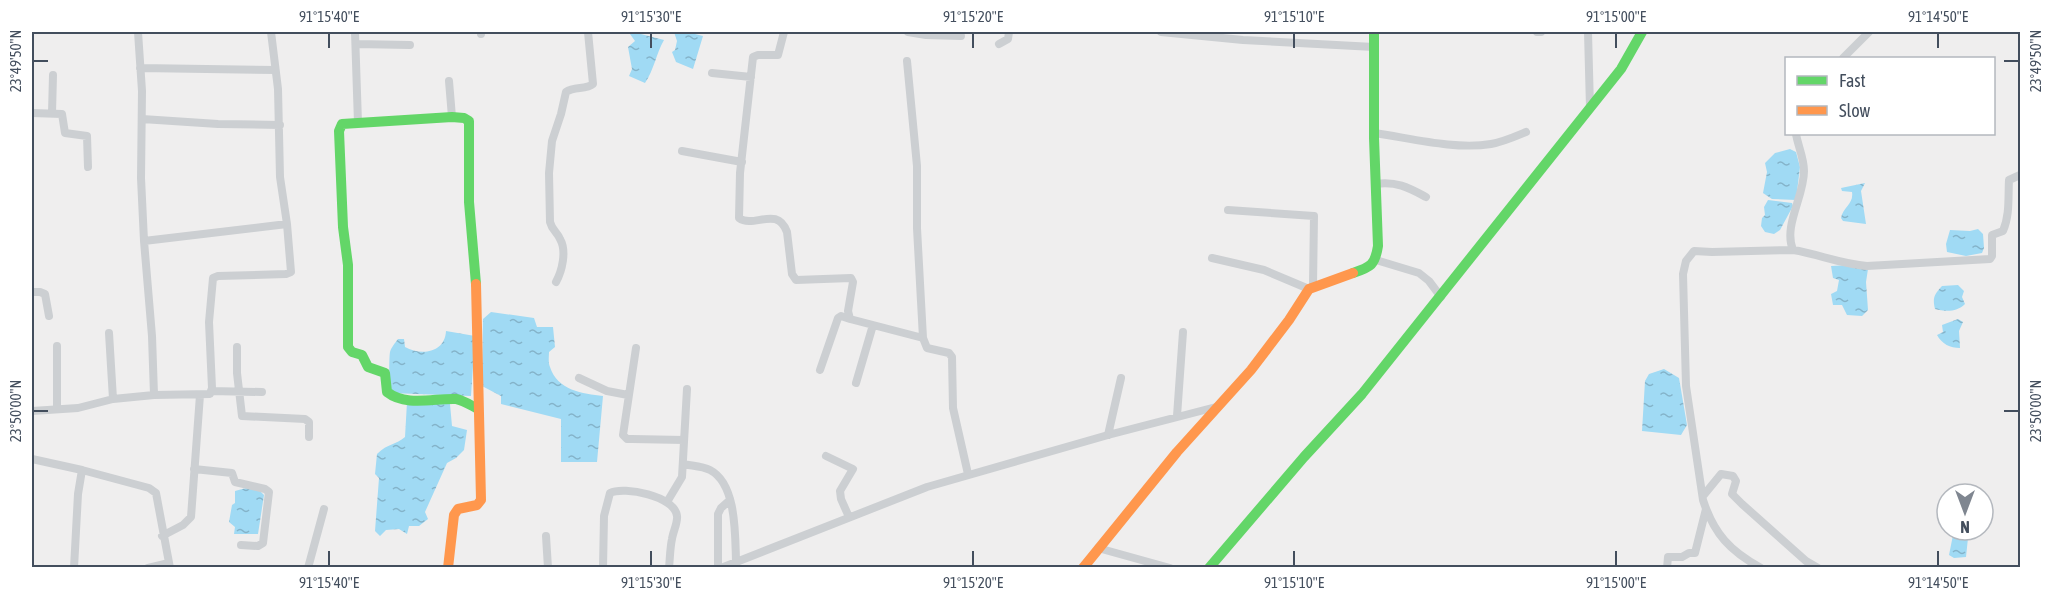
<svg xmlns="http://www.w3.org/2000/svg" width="2052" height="599" font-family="'Asap Condensed',sans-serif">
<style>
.water{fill:url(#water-ripples)}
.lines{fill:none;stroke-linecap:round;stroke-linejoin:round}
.street{stroke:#cccfd2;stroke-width:8}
.fast{stroke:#63d668;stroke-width:10}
.slow{stroke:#ff974d;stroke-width:10}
.ticks{fill:none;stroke:#434e5d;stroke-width:2}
.neatline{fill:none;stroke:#434e5d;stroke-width:2}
.ticks-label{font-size:15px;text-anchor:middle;fill:#434e5d}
</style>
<defs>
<pattern id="water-ripples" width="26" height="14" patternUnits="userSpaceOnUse" patternTransform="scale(1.5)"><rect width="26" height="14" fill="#a0daf4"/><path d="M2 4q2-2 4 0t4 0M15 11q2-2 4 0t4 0" fill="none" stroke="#84b3c9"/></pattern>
</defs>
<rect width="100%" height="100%" fill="#efeeee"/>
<path class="water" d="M633,32L664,40C656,54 654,70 645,83L629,76L632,69L628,47L635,41L630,34Z
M674,32H687L703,36L693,69L676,62L672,52L675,50L677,41Z
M1790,149L1796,152L1800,167L1796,200L1772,199L1763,193L1767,172L1765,163L1775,153Z
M1865,183L1861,191L1866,224L1843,221L1841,218C1843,207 1854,204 1852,192L1842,191L1841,188Z
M1768,200L1792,203L1793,206L1780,230L1774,234L1765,232L1761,226L1762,218L1765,215L1764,207Z
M1978,229L1983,234L1984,248L1982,253L1966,256L1947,252L1946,244L1950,230L1970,231Z
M1850,265L1868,269L1866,282L1868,310L1862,316L1847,315L1842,305H1833L1831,294L1837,291L1839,280L1833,278L1831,266Z
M1958,285L1964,291L1962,297L1965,304C1957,312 1946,312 1935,309C1932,297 1935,294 1942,286Z
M491,312L534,318L537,327H553L555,347L549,352C549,356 548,363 550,367C557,390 583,394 603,396L597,462H561V419L501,404V396L482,386L483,319Z
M1958,319L1963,322L1959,331L1960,348C1950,348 1942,344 1937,335L1943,332L1942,325Z
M446,331L475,336L471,396L390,393C389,388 389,357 390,352C391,348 395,343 398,339H404L405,347C421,356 445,353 446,331Z
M1664,369L1679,378L1687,425L1681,435L1642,431L1645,381L1649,374Z
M407,402L450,404L452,426L467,430L464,450L456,458L447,463L425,512L428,519L419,526H409L407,534L399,529L386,530L380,536L375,531L379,478L375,474L377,454C388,443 396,445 405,437Z
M246,488H257L264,495L258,534H234L235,527L229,522L232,505L235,503V491Z
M1953,535L1966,536L1968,538L1966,557L1954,558L1949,555Z"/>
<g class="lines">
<path class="street" d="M138,32L142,91L141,178L144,241L152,336L154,395
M355,32L358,123
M481,32V34
M784,32L778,55H758L753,57L740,173L739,218C754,229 777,205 787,232L792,274L796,280L851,278L853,282L848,311L850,319L923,338
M908,32L926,35L961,36
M1161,32L1243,40L1374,47
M1537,32H1541
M1588,32L1590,108
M356,44L410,45
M999,44L1008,39L1009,32
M1843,58L1869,32
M907,61L917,166V228L923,338L927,348L949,353L952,357L953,408L968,474
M140,68L275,70
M712,73L751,77
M449,81L452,117
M32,113L62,114L65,133L87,136L88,167
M52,113L53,75
M142,119L218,124L280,125
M1374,133C1410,138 1455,150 1491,144C1503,142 1514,137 1526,132
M682,151L742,162
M1376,184C1397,181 1409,188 1426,197
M1228,210L1314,216L1313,285
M144,241L287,224
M1793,250C1818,254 1841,264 1867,266L1990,259L1992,256V235L2003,231C2010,215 2008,197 2009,180L2020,175
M1212,258L1264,270L1309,289
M1376,260L1419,273L1429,281L1441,297
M556,282C562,271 567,251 560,239C557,232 552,230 550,222L549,173L552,141L561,114L566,92C574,86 586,90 593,84L588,32
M32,292H40L45,294L49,316
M109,333L113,399
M57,346V409
M237,347V373L242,416L305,419L309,422V437
M636,348L623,435L627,439H632L684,440
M820,370L838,318L841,316L850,319
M579,378L607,391L628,395
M856,383L873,325
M211,391L262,392
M32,411L78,408L113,399L154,395L210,394L212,388L209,322L213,278L218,276L286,274L291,272L287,224L280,177L278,89L271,32
M1177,416L1183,332
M1108,435L1121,378
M826,456L853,469L840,491L841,499L849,517
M32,459L82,470L78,494L74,568
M683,464C692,466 702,466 710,470C737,484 735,536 736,561
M194,469L232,473L235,482L265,489L269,492L263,543L258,546L241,545
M82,470L149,488L156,493L170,568
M1703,496L1721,474L1733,476L1736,481L1732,494L1742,504L1806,561L1818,568
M667,502L682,477L687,389
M162,536L183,525L191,517L200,395
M546,536L548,568
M1098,548L1170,568
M148,568L169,563
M308,568L324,509
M603,568L604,516L610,493C624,486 675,496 677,516C678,522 673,532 672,539C670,548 670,558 669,568
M718,568V514L721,508L730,500
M721,568L927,487L1108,435L1216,407
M1667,568L1668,557H1682L1689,553H1695L1706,509
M1761,568C1730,551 1714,534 1703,500L1686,386L1683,274L1686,261L1694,251L1712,252L1793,250C1783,226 1804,197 1804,171C1804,158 1798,146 1796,134"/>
<path class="fast" d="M1353,273C1371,267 1375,265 1378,246L1374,138V32
M476,284L469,202V121L464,118L452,117L342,124L339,131L343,227L348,265V347L352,352L362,355L368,367L385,373L387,392C406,407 434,398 456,399C463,400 472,406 478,409
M1209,568L1304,457L1362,394L1621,69L1642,32"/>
<path class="slow" d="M448,568L454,515L458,509L477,505L481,500L476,284
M1083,568L1177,452L1251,370L1289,320L1309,289L1353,273"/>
</g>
<path class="ticks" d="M329,33V48M651,33V48M973,33V48M1294,33V48M1616,33V48M1938,33V48M33,61H48M2004,61H2019M33,411H48M2004,411H2019M329,551V566M651,551V566M973,551V566M1294,551V566M1616,551V566M1938,551V566"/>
<rect width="2052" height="599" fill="none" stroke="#ffffff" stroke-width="66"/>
<rect x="1785" y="57" width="210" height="78" fill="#ffffff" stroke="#b4b8be" stroke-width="1.5"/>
<rect x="1797" y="76" width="30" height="9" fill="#63d668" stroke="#b4b8be" stroke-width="1.5"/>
<text x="1839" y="87" font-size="18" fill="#434e5d">Fast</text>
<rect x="1797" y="106" width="30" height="9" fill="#ff974d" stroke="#b4b8be" stroke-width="1.5"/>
<text x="1839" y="117" font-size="18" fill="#434e5d">Slow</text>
<g transform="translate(1965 512) rotate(180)"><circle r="28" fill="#ffffff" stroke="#b4b8be" stroke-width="1.5"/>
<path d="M0-4.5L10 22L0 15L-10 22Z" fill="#7f8690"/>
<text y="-9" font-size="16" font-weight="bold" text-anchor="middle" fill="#434e5d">N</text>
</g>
<rect x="33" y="33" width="1986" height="533" class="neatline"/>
<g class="ticks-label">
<text x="329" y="22">91°15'40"E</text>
<text x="651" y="22">91°15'30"E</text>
<text x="973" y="22">91°15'20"E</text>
<text x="1294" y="22">91°15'10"E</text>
<text x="1616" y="22">91°15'00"E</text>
<text x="1938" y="22">91°14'50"E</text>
<text transform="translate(2036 61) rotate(-90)" y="5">23°49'50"N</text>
<text transform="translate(16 61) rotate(-90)" y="5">23°49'50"N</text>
<text transform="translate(2036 411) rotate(-90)" y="5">23°50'00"N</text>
<text transform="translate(16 411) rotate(-90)" y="5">23°50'00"N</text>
<text x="329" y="588">91°15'40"E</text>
<text x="651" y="588">91°15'30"E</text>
<text x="973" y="588">91°15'20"E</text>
<text x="1294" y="588">91°15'10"E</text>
<text x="1616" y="588">91°15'00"E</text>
<text x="1938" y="588">91°14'50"E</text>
</g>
</svg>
